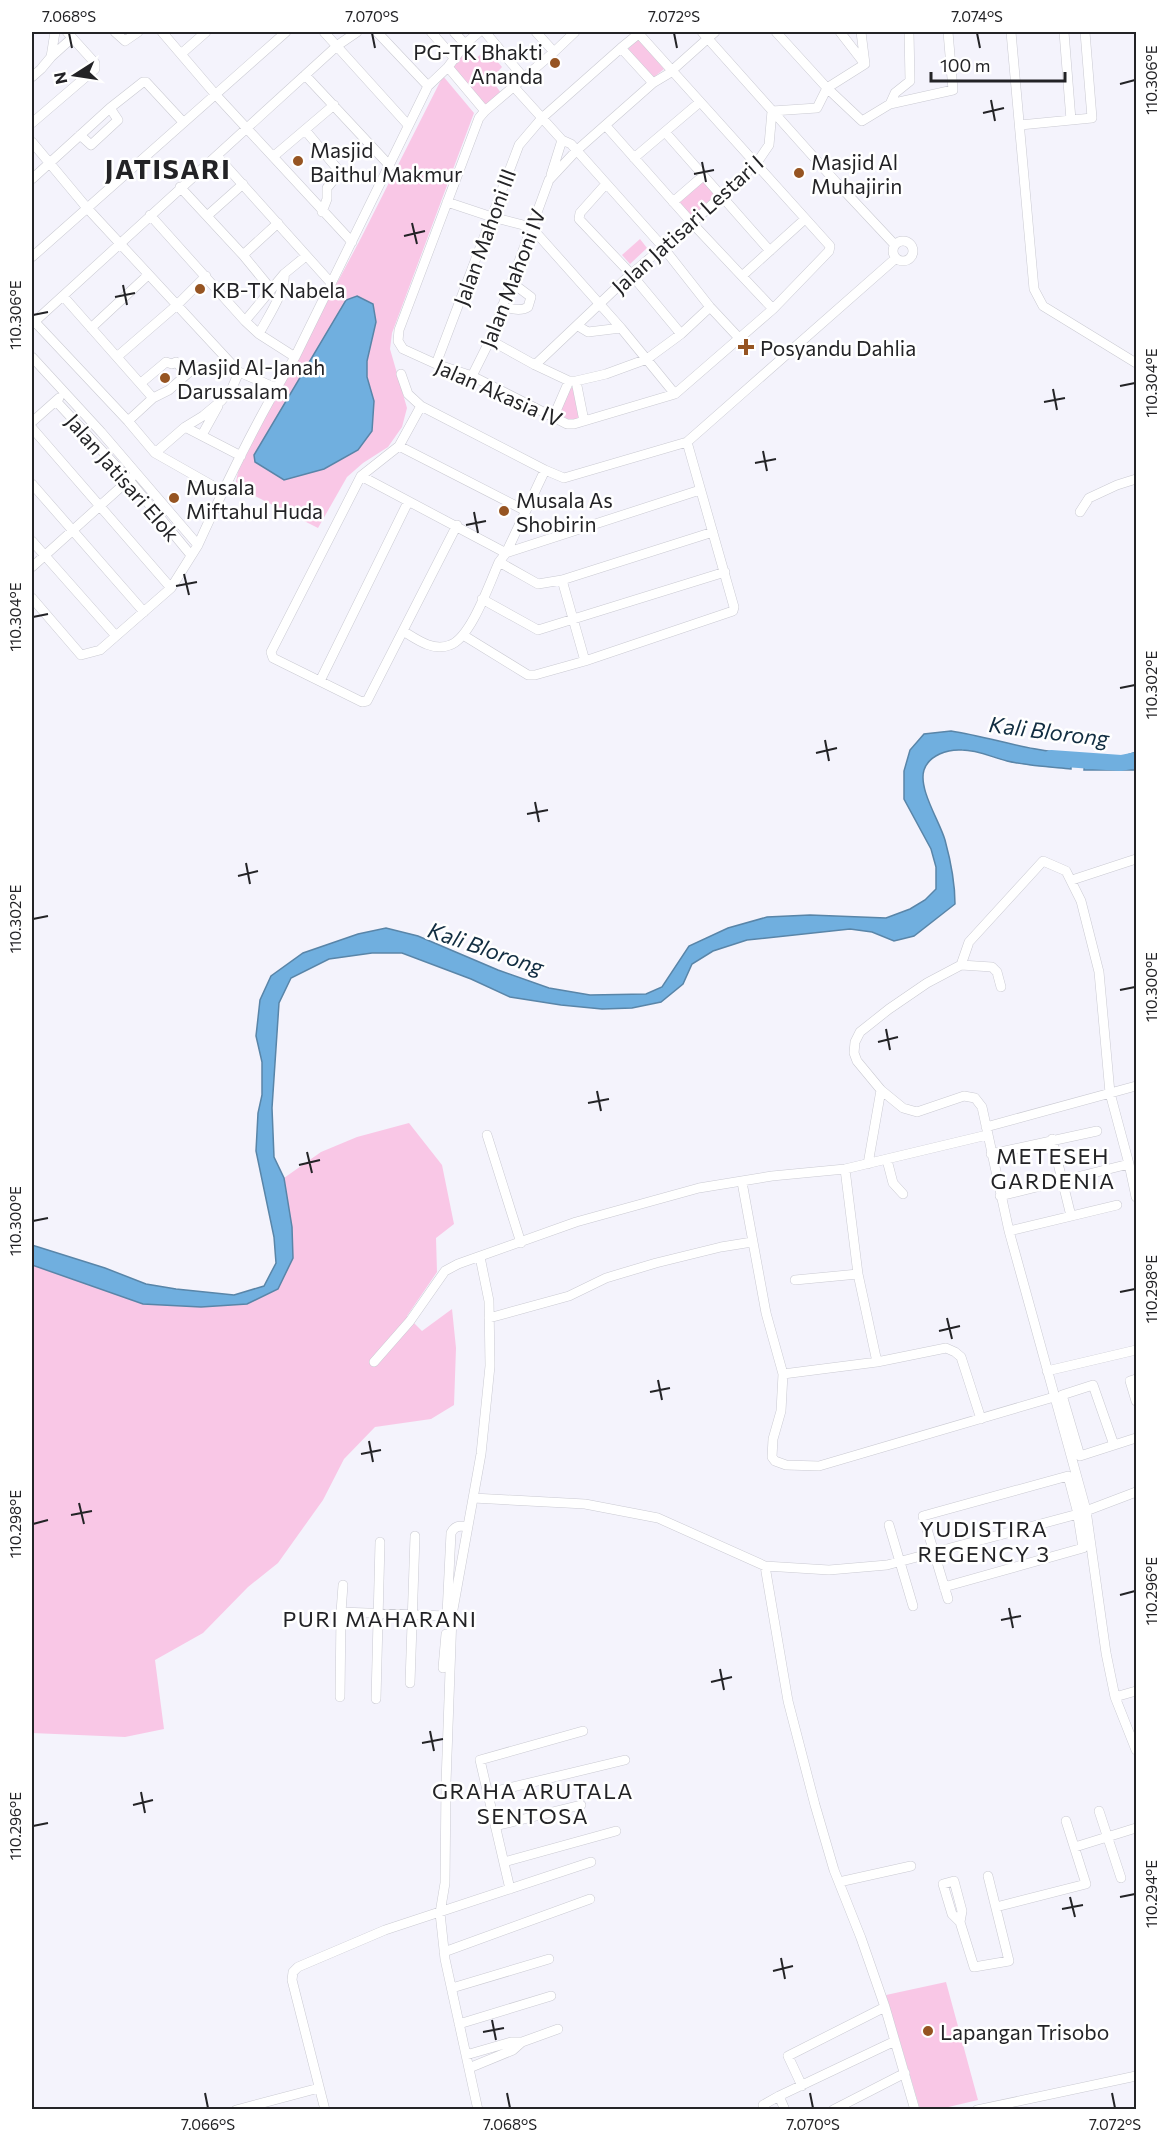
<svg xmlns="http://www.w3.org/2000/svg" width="1168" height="2141" font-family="Commissioner,sans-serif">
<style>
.green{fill:#f9c7e6}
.water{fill:#70afdf;stroke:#5985a8;stroke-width:1.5}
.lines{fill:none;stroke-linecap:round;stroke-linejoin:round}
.river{stroke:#70afdf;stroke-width:16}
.street-casing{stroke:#cacad2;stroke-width:10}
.street{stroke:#fff;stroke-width:9}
.ticks{fill:none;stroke:#232326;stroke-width:2}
.poi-dot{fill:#965422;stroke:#fff;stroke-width:2}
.labels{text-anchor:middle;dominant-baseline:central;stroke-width:5;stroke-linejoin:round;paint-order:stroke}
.poi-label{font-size:21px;fill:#232326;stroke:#fff;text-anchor:start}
.street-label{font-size:21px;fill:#232326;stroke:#fff}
.water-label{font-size:22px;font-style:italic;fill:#112d41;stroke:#fff}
.neighbourhood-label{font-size:22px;letter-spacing:1.5px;fill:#232326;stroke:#fff}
.district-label{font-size:27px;font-weight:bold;letter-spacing:1.5px;fill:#232326;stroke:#fff}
.neatline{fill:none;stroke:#232326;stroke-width:2}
.ticks-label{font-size:15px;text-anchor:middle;fill:#232326}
</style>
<rect width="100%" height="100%" fill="#f4f3fc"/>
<path class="green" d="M638,39L664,69L653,78L628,49Z
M487,49L502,67L491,79L501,93L484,107L450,65L466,52L473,61Z
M443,76L474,113L392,333L390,349L407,408L402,427L388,447L363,463L347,477L318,528L235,486L239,467L361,238Z
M703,181L715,195L689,219L677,205Z
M640,239L647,248L630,264L622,255Z
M567,388H573L579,418L571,421L556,412Z
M409,1123L442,1165L454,1224L436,1238L437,1272L407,1316L422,1331L452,1309L456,1348L454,1405L431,1419L375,1427L344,1459L323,1500L278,1563L248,1587L203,1633L155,1660L164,1729L125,1737L32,1733V1265L144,1304H247L278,1289L293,1258L292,1227L284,1178L321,1152L357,1137Z
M946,1982L978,2100L940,2109H920L886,1995Z"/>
<path class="water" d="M357,296L373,304L376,322L367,361V377L374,401L372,431L358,450L324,469L284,480L255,462L254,455L346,300Z
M951,731C991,737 1031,752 1071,753V769C1050,767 1028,766 1007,761C991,757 978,750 962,750C948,749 929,755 924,770C918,789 940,822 945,840C951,862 955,882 955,904L914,936L894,941L872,932L850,929L747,940L713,951L692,964L683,984L661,1002L632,1008L602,1009L561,1005L510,997L471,979L402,953H372L329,959L291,978L279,1003L272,1108L274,1157L284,1178L292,1227L293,1258L278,1289L247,1304L201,1307L143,1304L32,1265V1245L105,1268L146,1284L176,1289L234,1295L264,1286L276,1263L274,1237L256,1151L258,1113L262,1095V1062L256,1036L260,1000L271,976L303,953L358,934L386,928L418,936L498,970L549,988L590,995L646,994L662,987L689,946L728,928L767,917L810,915L886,918L910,909L925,900L936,889V867L931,849L904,799V771L910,750L924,734Z
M1136,752V770H1084L1085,757H1121Z"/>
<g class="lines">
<path class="river" d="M1051,758L1121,763L1136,760"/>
<g class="street-casing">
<path id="street" d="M55,32L51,57L72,38
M115,32L125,41L138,32
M162,32L215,94L352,242
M324,32L408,125
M377,32L428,86
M431,32L455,59
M454,32L465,44
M485,32L524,78
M536,32L554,52
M575,32L554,52L485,111L479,118L399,330L398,341L403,349L436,364L472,376L567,424H574L675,394L773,309L829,251L830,246L640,35H637L621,48L653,83
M702,32L836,182L895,245
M776,32L827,88L862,121L890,104L953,90L948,32
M840,32L864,63
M1011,32L1034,289L1043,306L1136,363
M1064,32L1071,120
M181,54L206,32
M448,67L485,111
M305,75L390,166
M32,77L41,69L51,57
M514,87L562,140L571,144L662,246L710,307L739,338
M890,104L895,93L910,81L909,32
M32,123L95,69V63L67,32
M1020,125L1092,118L1085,32
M606,126L692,223L773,309
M305,130L340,172L327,188V199L322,212
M665,132L770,251
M80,135L91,145L118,120L110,108
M32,142L87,208L239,372L276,388
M217,156L331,283
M274,156L334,105
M634,158L700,102
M551,175L562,140
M32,179L110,108L143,82H146L183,122
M605,185L580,213L579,219L631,274L681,334
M180,187L243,255L271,289
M447,202L492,217L531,227L621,328L675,394
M673,202L703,176
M150,215L245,321L259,334L295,357
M207,216L243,184
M893 251a10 10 0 1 1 20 0a10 10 0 1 1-20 0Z
M243,255L278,223
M32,257L286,32
M742,276L805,219
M63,296L153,398L128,421
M502,306C510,309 520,312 528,307L531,297L511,282
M34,321L128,421L155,453L222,491
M245,321L284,274
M32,324L338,45L357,32
M578,326L588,332L621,328
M91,328L148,275
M259,334C266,320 287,289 284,274L306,256
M490,340L535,365L569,381H576L606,374L647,359L681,334L710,307
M118,356L177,305L206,276
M32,357L101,432L198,545L171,588L100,650L81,655L32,598
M436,364L519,145L542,118L621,48
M535,365L631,274L692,223L756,164L769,145L772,111L817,108L827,88L865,64L861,32
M401,374L408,394L421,406L545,470L564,478L687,442L896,258
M472,376L490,340L549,180L576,151L653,83L668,74L715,32
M576,381L584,421
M141,383L166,362L172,364L176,362L187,374
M153,398L169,390L195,367
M56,401L129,480L190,554
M421,406L399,446L361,476L271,652L273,658L362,702L367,701L457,525
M553,418L569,381
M32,422L59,398
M185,427L241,456
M32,428L171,588
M202,435L218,406
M399,446L526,511
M155,453L185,427L203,416L221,401L232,388L239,372
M361,476L506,553
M32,484L144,612
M1080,512L1089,498L1117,485L1136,479
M32,541L116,636
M198,545C227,481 258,417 295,357L428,86L448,67L465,44L479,32
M506,553L700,490
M499,562L538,584L562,580L713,532
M32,567L132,477
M562,580L585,661
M482,599L538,630L725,572
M403,631C416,639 433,652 450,645C471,638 490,582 499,562L506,553L545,470
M463,635L528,675H535L585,661L733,611L734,607L687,442
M320,681L408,502
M1072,880L1136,859
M961,965L992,967L997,972L1001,987
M986,1127L1136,1086
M487,1135L521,1243
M1052,1139L1071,1216
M991,1154L1097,1131
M887,1160L893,1183L903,1194
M868,1164L881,1090
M1129,1164L1136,1197
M845,1169L858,1274L877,1362
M742,1182L766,1313L783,1374L781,1411L773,1439L772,1457L775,1461L786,1465L819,1466L1054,1397
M1000,1196L1129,1164L1110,1093L1099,972L1081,901L1066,871L1043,861L969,942L961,965L927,983L889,1009L860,1032L855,1042L854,1053L857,1061L881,1090L903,1108L917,1112L964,1096L975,1098L982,1107L1009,1231L1086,1510L1106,1653L1115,1697L1136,1750
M1009,1231L1117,1205
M795,1280L858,1274
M489,1318L569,1296L606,1278L656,1263L721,1247L752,1242
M374,1362L410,1321L445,1271L458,1264L576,1222L699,1188L772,1176L845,1169L987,1135
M1047,1371L1136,1350
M783,1374L877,1362L946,1348L955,1352L961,1357L981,1419
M1136,1379L1130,1381L1136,1401
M1114,1445L1093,1385L1062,1395L1080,1456L1136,1438
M473,1498L585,1504L658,1518L765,1566L829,1570L887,1565L1078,1514L1136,1492
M889,1525L913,1606
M765,1566L788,1701L815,1805L834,1870L861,1938L885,2007L915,2110
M343,1585L341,1612L447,1616
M944,1587L1083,1548L1077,1510L1068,1476L923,1516L948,1599
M447,1614L451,1533C455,1525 460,1526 468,1526
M443,1668L446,1634
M410,1683L415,1536
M340,1697L341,1612
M1115,1697L1136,1691
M376,1699L380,1542
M488,1793L625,1760
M1099,1811L1121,1878
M495,1826L581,1805
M1075,1847L1136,1828
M504,1862L616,1831
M839,1882L911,1866
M510,1889L480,1760L583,1731
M996,1907L1086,1884L1066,1821
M960,1922L952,1914L943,1884L954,1881L962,1911L960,1922L974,1967L1009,1961L988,1876
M444,1952L590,1899
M452,1988L549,1959
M459,2024L551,1996
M522,2042L558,2029
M466,2055L511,2042H522L513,2050L469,2068
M802,2086L788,2056L885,2007
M763,2105L779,2096
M236,2110L319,2088
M325,2110L292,1980L293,1972L298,1967L385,1930L591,1862
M478,2110L445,1959L440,1913L445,1883L446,1783L452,1615L481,1454L490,1366L489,1301L480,1257
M785,2110L779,2096L895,2041
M833,2110L905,2073
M977,2110L1136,2076"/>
</g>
<use href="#street" class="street"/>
</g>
<path class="ticks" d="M69,33L72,48M372,33L375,48M674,33L677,48M977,33L980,48M1120,84L1135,80M991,100L995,121M983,113L1004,108M702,162L706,182M694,174L714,170M412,223L417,244M404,236L425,231M123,285L127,305M115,297L135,293M33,315L48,312M1120,386L1135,383M1053,389L1057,410M1044,402L1065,398M763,451L767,471M755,463L776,459M474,512L478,533M466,525L486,521M184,574L189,595M176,586L197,582M33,617L48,614M1120,688L1135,685M825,740L829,761M816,753L837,748M535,802L539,822M527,814L548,810M246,863L250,884M238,876L258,871M33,919L48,916M1120,990L1135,987M886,1029L890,1050M878,1042L898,1037M597,1091L601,1111M588,1103L609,1099M307,1152L312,1173M299,1165L320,1160M33,1221L48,1218M1120,1292L1135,1289M947,1318L952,1339M939,1331L960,1326M658,1380L662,1400M650,1392L670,1388M369,1441L373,1462M361,1454L381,1450M79,1503L84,1524M71,1515L92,1511M33,1524L48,1520M1120,1595L1135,1591M1009,1608L1013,1628M1001,1620L1021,1616M720,1669L724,1690M711,1682L732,1677M430,1731L434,1751M422,1743L443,1739M141,1792L145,1813M133,1805L153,1800M33,1826L48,1823M1070,1897L1075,1917M1120,1897L1135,1894M1062,1909L1083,1905M781,1958L785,1979M773,1971L793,1966M492,2020L496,2040M483,2032L504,2028M205,2093L208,2108M507,2093L510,2108M810,2093L813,2108M1112,2093L1115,2108"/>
<g class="poi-dot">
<circle cx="555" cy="63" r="6"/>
<circle cx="298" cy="161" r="6"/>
<circle cx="799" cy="173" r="6"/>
<circle cx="200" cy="289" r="6"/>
<path d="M743 338h6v6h6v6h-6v6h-6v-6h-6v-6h6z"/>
<circle cx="165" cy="378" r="6"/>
<circle cx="174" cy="498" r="6"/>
<circle cx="504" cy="511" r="6"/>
<circle cx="928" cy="2031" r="6"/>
</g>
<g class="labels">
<g class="poi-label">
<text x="543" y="51" text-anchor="end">PG-TK Bhakti<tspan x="543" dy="24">Ananda</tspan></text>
<text x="310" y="149">Masjid<tspan x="310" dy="24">Baithul Makmur</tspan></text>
<text x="811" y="161">Masjid Al<tspan x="811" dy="24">Muhajirin</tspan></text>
<text x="212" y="289">KB-TK Nabela</text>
<text x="760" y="347">Posyandu Dahlia</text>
<text x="177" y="366">Masjid Al-Janah<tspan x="177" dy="24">Darussalam</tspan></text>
<text x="186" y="486">Musala<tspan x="186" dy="24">Miftahul Huda</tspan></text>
<text x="516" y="499">Musala As<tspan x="516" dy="24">Shobirin</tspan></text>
<text x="940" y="2031">Lapangan Trisobo</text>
</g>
<g class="street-label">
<text transform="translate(687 224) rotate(-42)">Jalan Jatisari Lestari I</text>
<text transform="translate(484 237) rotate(-70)">Jalan Mahoni III</text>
<text transform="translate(512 278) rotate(-69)">Jalan Mahoni IV</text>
<text transform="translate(499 392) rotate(24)">Jalan Akasia IV</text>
<text transform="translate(123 477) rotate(49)">Jalan Jatisari Elok</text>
</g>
<g class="water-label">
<text transform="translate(1049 731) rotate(7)">Kali Blorong</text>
<text transform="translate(486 948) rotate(19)">Kali Blorong</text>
</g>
<g class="neighbourhood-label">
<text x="1053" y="1155">METESEH<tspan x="1053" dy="25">GARDENIA</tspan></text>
<text x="984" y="1528">YUDISTIRA<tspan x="984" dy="25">REGENCY 3</tspan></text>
<text x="380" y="1618">PURI MAHARANI</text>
<text x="533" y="1790">GRAHA ARUTALA<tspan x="533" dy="25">SENTOSA</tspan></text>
</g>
<g class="district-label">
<text x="168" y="168">JATISARI</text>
</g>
</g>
<rect width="1168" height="2141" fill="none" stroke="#ffffff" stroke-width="66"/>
<g transform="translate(75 75) rotate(258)" stroke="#ffffff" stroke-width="4.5" paint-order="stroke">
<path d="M0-4.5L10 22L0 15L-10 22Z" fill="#232326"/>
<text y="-9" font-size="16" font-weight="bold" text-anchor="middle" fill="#232326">N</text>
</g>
<path d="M931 72v9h134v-9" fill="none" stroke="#232326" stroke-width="3"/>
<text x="940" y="72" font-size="18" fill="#232326" stroke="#ffffff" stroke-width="4.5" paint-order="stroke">100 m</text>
<rect x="33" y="33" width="1102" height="2075" class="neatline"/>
<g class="ticks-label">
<text x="69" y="22">7.068°S</text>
<text x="372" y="22">7.070°S</text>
<text x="674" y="22">7.072°S</text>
<text x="977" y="22">7.074°S</text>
<text transform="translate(1152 80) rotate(-90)" y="5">110.306°E</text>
<text transform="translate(16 315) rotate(-90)" y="5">110.306°E</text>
<text transform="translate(1152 383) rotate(-90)" y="5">110.304°E</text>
<text transform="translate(16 617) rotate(-90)" y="5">110.304°E</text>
<text transform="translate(1152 685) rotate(-90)" y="5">110.302°E</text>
<text transform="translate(16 919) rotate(-90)" y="5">110.302°E</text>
<text transform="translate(1152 987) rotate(-90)" y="5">110.300°E</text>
<text transform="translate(16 1221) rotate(-90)" y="5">110.300°E</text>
<text transform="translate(1152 1289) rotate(-90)" y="5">110.298°E</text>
<text transform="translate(16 1524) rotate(-90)" y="5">110.298°E</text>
<text transform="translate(1152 1591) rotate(-90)" y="5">110.296°E</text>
<text transform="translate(16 1826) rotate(-90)" y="5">110.296°E</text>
<text transform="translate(1152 1894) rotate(-90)" y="5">110.294°E</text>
<text x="208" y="2130">7.066°S</text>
<text x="510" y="2130">7.068°S</text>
<text x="813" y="2130">7.070°S</text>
<text x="1115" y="2130">7.072°S</text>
</g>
</svg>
